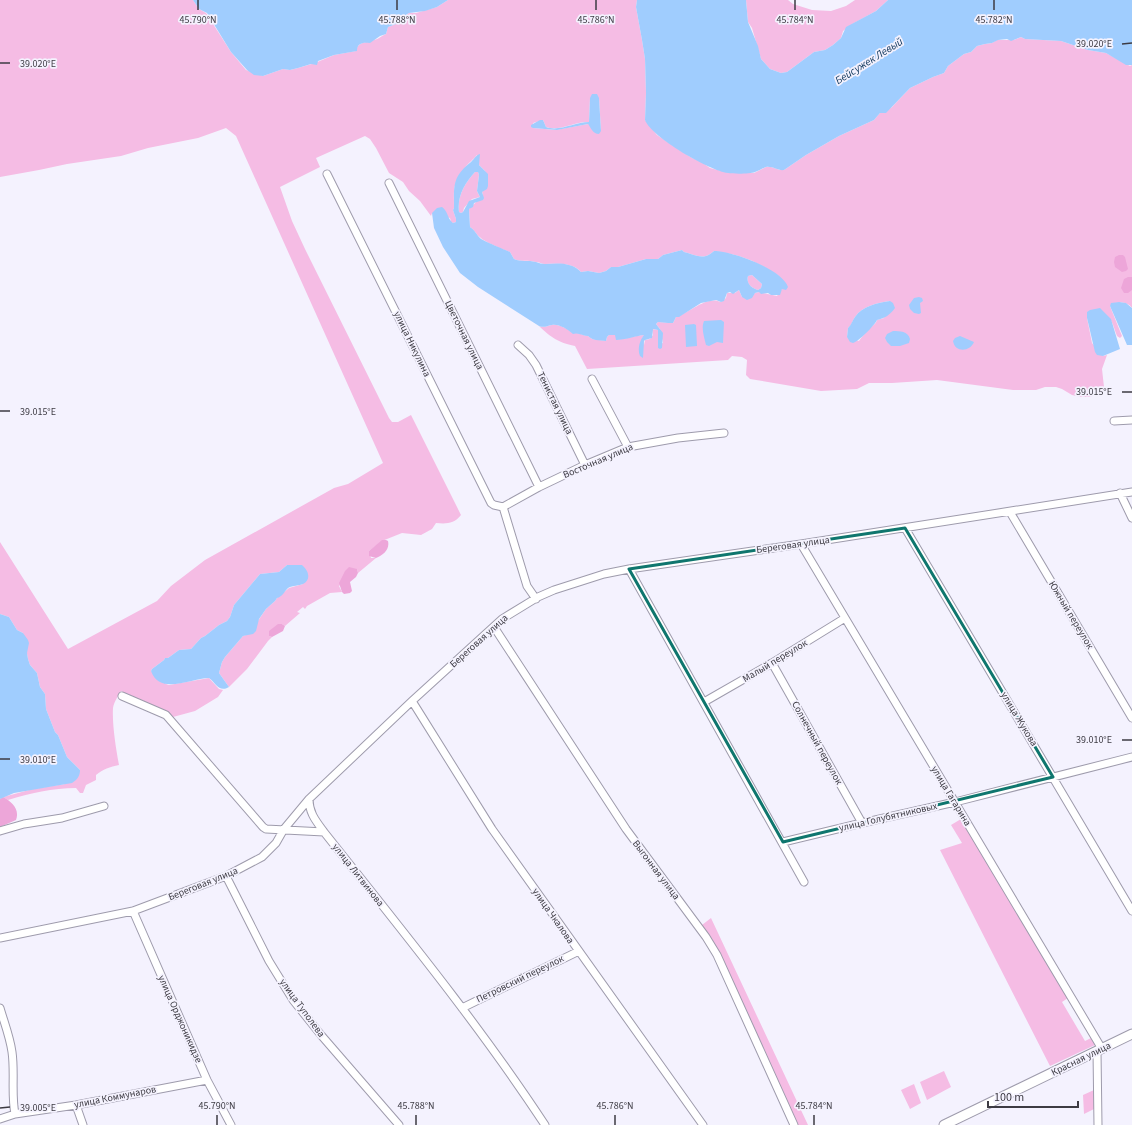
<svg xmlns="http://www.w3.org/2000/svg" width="1132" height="1125" font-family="'Source Sans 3',sans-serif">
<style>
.green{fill:#f5bce4;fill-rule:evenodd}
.forest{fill:#eda6d9}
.water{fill:#a0cdfe;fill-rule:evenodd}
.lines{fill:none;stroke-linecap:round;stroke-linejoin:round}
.street-casing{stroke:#9e9bac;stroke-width:9}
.secondary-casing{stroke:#9e9bac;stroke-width:11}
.street{stroke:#fff;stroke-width:7}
.secondary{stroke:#fff;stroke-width:9}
.marked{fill:none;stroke:#0f766e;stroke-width:3;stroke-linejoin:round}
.ticks{fill:none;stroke:#3d3b43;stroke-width:1.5}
.labels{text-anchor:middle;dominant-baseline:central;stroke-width:3.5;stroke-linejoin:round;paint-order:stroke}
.street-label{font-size:10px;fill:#3d3b43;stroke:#f4f2fe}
.water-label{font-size:11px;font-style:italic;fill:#0d355b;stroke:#f4f2fe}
.ticks-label{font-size:10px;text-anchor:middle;fill:#3d3b43;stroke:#f4f2fe;stroke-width:3.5;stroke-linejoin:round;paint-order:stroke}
</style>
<rect width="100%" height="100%" fill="#f4f2fe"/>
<path class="green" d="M0,0H193L199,9L206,13L231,52L246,70L263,76L283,69L290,70L298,68L315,63L334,55L356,51C358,41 367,43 374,40C379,39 381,36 386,34L388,27L396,24L398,21L409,13H416L437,7L448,0H637L636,7L642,40L645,59L646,93L645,120L657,135L692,158L700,161L710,168L730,173H754L766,167H771L780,170H784L806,155L839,136L874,120L880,113H884L892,107L910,88L933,77L944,73L948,66L964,54L971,52L977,46L985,44L992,43L997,40H1014L1021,37L1025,39L1061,41L1088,50L1106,53L1130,66L1132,65V308C1128,302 1121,302 1114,303L1110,306L1122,336L1120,338L1117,336C1109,313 1111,316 1087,312V318L1092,343L1103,356L1107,355L1102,369L1104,387L1096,395L1089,397H1081L1072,395L1062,389L1056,387H1045L1036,390H1013L937,380L892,383H869L857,389L821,391L750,379L746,375L747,360L742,357L732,356L728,360L587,369L575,346C557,342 552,338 539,326C545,328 546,326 552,325C559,324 567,329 573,333C578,332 583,336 588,336L592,339L606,341L607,337L609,335H616V339C626,340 635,335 645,335L642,338L644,345L645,340L650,339L653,335L652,329L658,330C659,334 659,339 659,344L663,343L660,329L656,324L658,322L673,323L676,317C689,313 707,295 721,302L726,298L727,293H735L739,290L742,297L759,292L777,296L782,289L779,276C756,261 742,255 714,251C703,261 697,255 684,252L682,250L663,255L658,259H646L618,267H611L606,271L599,273L588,271L581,272C572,262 558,264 545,264C542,264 539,262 536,262C528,260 521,262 514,259L510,252C506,251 483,241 481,238C476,235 475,230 470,227L469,209L483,195L482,192L488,181L485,171L479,165L477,155C473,160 468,163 464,169C452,184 454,190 454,208L453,210L456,219V222L453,223L451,222L450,218L432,213L431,216L420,201L409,191L403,182L389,173L376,148L370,139L365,136L316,158L320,167L280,187L292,221L305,249L389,418L392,422H398L411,415L461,515C454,524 446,524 436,523L432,529L421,535L402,533L382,541L369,551L371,558H376L358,573L357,569L339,586L342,592L330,593L307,606L305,609L303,607L297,612L300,613L285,626L282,624L269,636L272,637L268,641L247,669L229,687L219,673L222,662L225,657L243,636L249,634L266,609L275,601L277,598L289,588L303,584L302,565H287L279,572L260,574L234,605L230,617L227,621L219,625L205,636L201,638L191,649L179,650L168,658H165L164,660L152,669L151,671L166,684L169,685L209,678L219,689L223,690L218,697L195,711L173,717L167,712L121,691C118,696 114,702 113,708C112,724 116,749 119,765C110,767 103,769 96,775V780L86,785L83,793H80L76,788C53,788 30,793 8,800L3,797L33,789L65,784L80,770L67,757L58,735L55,732L46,709L45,694L40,687L37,673L30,665L28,659L23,633L17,630L9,617L0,614V542L68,649L157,601L171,586L205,560L334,488L348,484L383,463L236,136L226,128L198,138L148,148L121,156L67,164L39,170L0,177ZM590,98H599L601,131L588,124L556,130L533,128V123L543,120L546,127C559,132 575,121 589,122ZM890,301L884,318L877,320C875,325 873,325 870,328C868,330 860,339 859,341L847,337L848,328C852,325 852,321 855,317C862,306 877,303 890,301Z
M746,0H788L793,4L812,10L831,11L846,6L855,0H888L876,11L854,23L843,31L841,38L833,45L825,50L814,52L787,72L781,73L770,69L761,59L752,28L748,22Z
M475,172H478L479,175L477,191L480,197L472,199L464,208L463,212L461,213L459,212C457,196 465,183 475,172Z
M752,275L762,284L761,288L758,290C751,288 746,284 748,276Z
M961,819L1068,998L1062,1002L1085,1041L1091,1038L1095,1045L1050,1066L940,850L962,843L951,825Z
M711,918L808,1125H798L720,954L702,925Z
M944,1071L951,1087L927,1100L920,1082Z
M914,1084L921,1103L910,1109L901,1090Z
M1094,1090V1109L1084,1114L1083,1095Z"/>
<path class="forest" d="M1119,255H1123L1125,257L1128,269L1126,271L1122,272L1115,267L1114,262L1115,257Z
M1128,277H1132V290L1128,293H1124L1121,288L1124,279Z
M382,540H386L388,541C390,550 383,555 376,558L369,556V551Z
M349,567L357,569L358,573L356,577L350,582L352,591L350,593L344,594L342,592L339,583L345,571Z
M278,624H282L285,626L283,631L272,637L269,636V631Z
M3,797C12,802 20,809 16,820L0,827V799Z"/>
<path class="water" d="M193,0H448L437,7L425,11L409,13L398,20L396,24L388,27L386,34L380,36L370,43C363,42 357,43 357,51L334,55L318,61L317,65L311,64L298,68L290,70L283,69L263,76L254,75L247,70L231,52L207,13L199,9Z
M637,0H746L748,22L758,46L761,59L770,69L781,73L787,72L814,52L825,50L833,45L841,38L846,27L876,11L888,0H1132V65H1126L1106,53L1088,50L1061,41L1025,39L1021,37L1011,41L1007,39L998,40L992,43L985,44L977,46L971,52L964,54L948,66L944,73L933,77L910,88L886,113H880L874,120L839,136L806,155L784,170C778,171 773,166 766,167C763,168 759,171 755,172C750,174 734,174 728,173C710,171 651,137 645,120L646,93L645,59L642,40L636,7Z
M592,94H597L599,98L601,131L599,134C593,134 591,128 588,124L557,130L533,128L531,127V125L540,120H543L546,127C559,132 575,122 589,122L590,98Z
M480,154L479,165L488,174V186L487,189L482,192L484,198L483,200L474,203L473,207L469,209L470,227C475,230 476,234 480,238C483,241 506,250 510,252L514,259C521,262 528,260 536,262C539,263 542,264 545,264C558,263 572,262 581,272L588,271L599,273L606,271L611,267H618L646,259H658L663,255L682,250L684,252C697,255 703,261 714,251C732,251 782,269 788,287L786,290L782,289L780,295H771L768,293L761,294L759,292L755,293L752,298L747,300L742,297L739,290L733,294L730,292L727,293L724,301L721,302L716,300L701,303L679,317H676L673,323H668L658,322L656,324L663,333L662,348L660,349L658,348V330L653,329L652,338L645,340L644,341L643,358L640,356C637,349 640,340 644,335C635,336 625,340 616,340L615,335H609L607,337L606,341C598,340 593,341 588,336C583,336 578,332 573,334C567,329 559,324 552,325C546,326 545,328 539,326L478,287L460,273L443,247L434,228L432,213L437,208L442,207C448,211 448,220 453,223L456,222V219L453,210L454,208C454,186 452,177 471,162C474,159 476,155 480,154ZM475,172H478L479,175L477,191L480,197L469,201C467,205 465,208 463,212L461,213L459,212C457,196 465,183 475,172ZM752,275L762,284L761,288L758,290C751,288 746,283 748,276Z
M919,297L922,298L923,301L920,303L921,313L919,314L914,313L910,309L909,305L914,298Z
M890,301L893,303L895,308C890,315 885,318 877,320C874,326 859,341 853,343L850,342L847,337L848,328C852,324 852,321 855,317C862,306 877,303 890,301Z
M1119,302L1126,303L1132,308V345H1127L1110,306L1111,303Z
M1100,308L1111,319L1120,349L1103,356L1097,355L1095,352L1087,318V312L1090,310Z
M721,320L724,322L723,343L717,342L709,346L706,345C704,337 701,328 704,321Z
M694,324L696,325L697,346L686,347L685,325Z
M893,331C900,331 908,331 910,339L909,343L900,346H891L887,342L885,338L887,334Z
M960,336L974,342C970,352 955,353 953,341L955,338Z
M287,565H302C308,570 312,579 303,584C299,586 293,585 288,588C284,592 282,597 277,598L275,601L266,609L259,619L256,631L253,634L243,636L225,657L222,662L219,673L229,687C219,693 216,683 209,678C191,678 160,696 151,671L152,669L164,660L165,658H168L179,650L191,649L201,638L205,636L219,625L227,621L230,617L234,605L260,574L279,572Z
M0,614L9,617L17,630L23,633L28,640L29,643L27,653L28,659L30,665L37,673L40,687L45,694L46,709L55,732L58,735L67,757L80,770C80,776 77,780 72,783L14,793L0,799Z"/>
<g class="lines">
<g class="street-casing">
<path id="street" d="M327,174L491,503L494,505L503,507
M389,183L539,487
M518,345L529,355L536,365L585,465
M592,379L628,447
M1114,421L1132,420
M1120,493L1132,518
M503,507L539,487L585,465L628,447L678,438L724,433
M503,507L527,586L536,599
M1010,512L1132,718
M905,528L1132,911
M801,544L1102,1049
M629,569L804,882
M494,627L626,829L706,937L717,955L794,1125
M772,663L862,823
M122,696L166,715L263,827L266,829L324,832C400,928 478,1023 545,1125
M412,701L492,829L703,1125
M704,702L772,663L845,618
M309,799C309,813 316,821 324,832
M0,831L24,824L62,818L104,806
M783,842L862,823L955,802L1132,757
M226,876L269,961L293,1000L321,1035L399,1125
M133,911L207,1080L231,1125
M0,938L133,911L226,876L262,857L276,843L284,829L309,799L412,701L502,619L538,597L554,590L604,574L629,569L801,544L1132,492
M0,1008C4,1022 10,1037 12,1052C15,1073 11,1094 15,1114
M462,1008L579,951
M1097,1051L1098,1125
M76,1105L83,1125
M0,1119L15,1114L76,1105L207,1080"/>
</g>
<g class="secondary-casing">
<path id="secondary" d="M944,1125L1132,1034"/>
</g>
<use href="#street" class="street"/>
<use href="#secondary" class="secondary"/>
</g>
<path class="marked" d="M905,528L1053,777L783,842L629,569Z"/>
<path class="ticks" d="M198,0V10M397,0V10M596,0V10M795,0V10M994,0V10M1122,44L1132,43M0,63H10M1122,392H1132M0,411H10M1122,740H1132M0,759H10M0,1108L10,1107M217,1115V1125M416,1115V1125M615,1115V1125M814,1115V1125"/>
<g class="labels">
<g class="street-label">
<text transform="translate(464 335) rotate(64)">Цветочная улица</text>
<text transform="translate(412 344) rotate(64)">улица Никулина</text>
<text transform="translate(555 403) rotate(64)">Тенистая улица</text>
<text transform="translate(598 461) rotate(-23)">Восточная улица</text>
<text transform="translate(793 545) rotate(-8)">Береговая улица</text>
<text transform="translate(1071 615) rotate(59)">Южный переулок</text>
<text transform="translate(479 641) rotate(-42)">Береговая улица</text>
<text transform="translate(775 661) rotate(-31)">Малый переулок</text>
<text transform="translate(1019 719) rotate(59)">улица Жукова</text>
<text transform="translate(817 743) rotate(61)">Солнечный переулок</text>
<text transform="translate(951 796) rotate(59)">улица Гагарина</text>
<text transform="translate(888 817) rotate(-13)">улица Голубятниковых</text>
<text transform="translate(656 870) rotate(53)">Выгонная улица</text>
<text transform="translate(358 875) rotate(52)">улица Литвинова</text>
<text transform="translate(203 884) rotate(-22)">Береговая улица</text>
<text transform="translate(553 916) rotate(55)">улица Чкалова</text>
<text transform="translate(520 979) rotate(-26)">Петровский переулок</text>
<text transform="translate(302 1008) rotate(54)">улица Туполева</text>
<text transform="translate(180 1019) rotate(66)">улица Орджоникидзе</text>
<text transform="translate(1081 1059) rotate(-26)">Красная улица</text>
<text transform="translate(115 1097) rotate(-11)">улица Коммунаров</text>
</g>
<g class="water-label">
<text transform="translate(869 61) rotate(-32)">Бейсужек Левый</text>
</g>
</g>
<g class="ticks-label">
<text x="198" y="23">45.790°N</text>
<text x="397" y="23">45.788°N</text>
<text x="596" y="23">45.786°N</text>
<text x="795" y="23">45.784°N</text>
<text x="994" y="23">45.782°N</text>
<text x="1094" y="47">39.020°E</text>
<text x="38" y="67">39.020°E</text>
<text x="1094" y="395">39.015°E</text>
<text x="38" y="415">39.015°E</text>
<text x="1094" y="743">39.010°E</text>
<text x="38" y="763">39.010°E</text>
<text x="217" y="1109">45.790°N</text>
<text x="416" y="1109">45.788°N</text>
<text x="615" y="1109">45.786°N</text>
<text x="814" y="1109">45.784°N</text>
<text x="38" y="1111">39.005°E</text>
</g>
<path d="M988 1101v6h90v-6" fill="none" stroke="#3d3b43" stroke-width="2"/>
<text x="994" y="1101" font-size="12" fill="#3d3b43" stroke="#f4f2fe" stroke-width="3" paint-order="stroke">100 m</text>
</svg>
